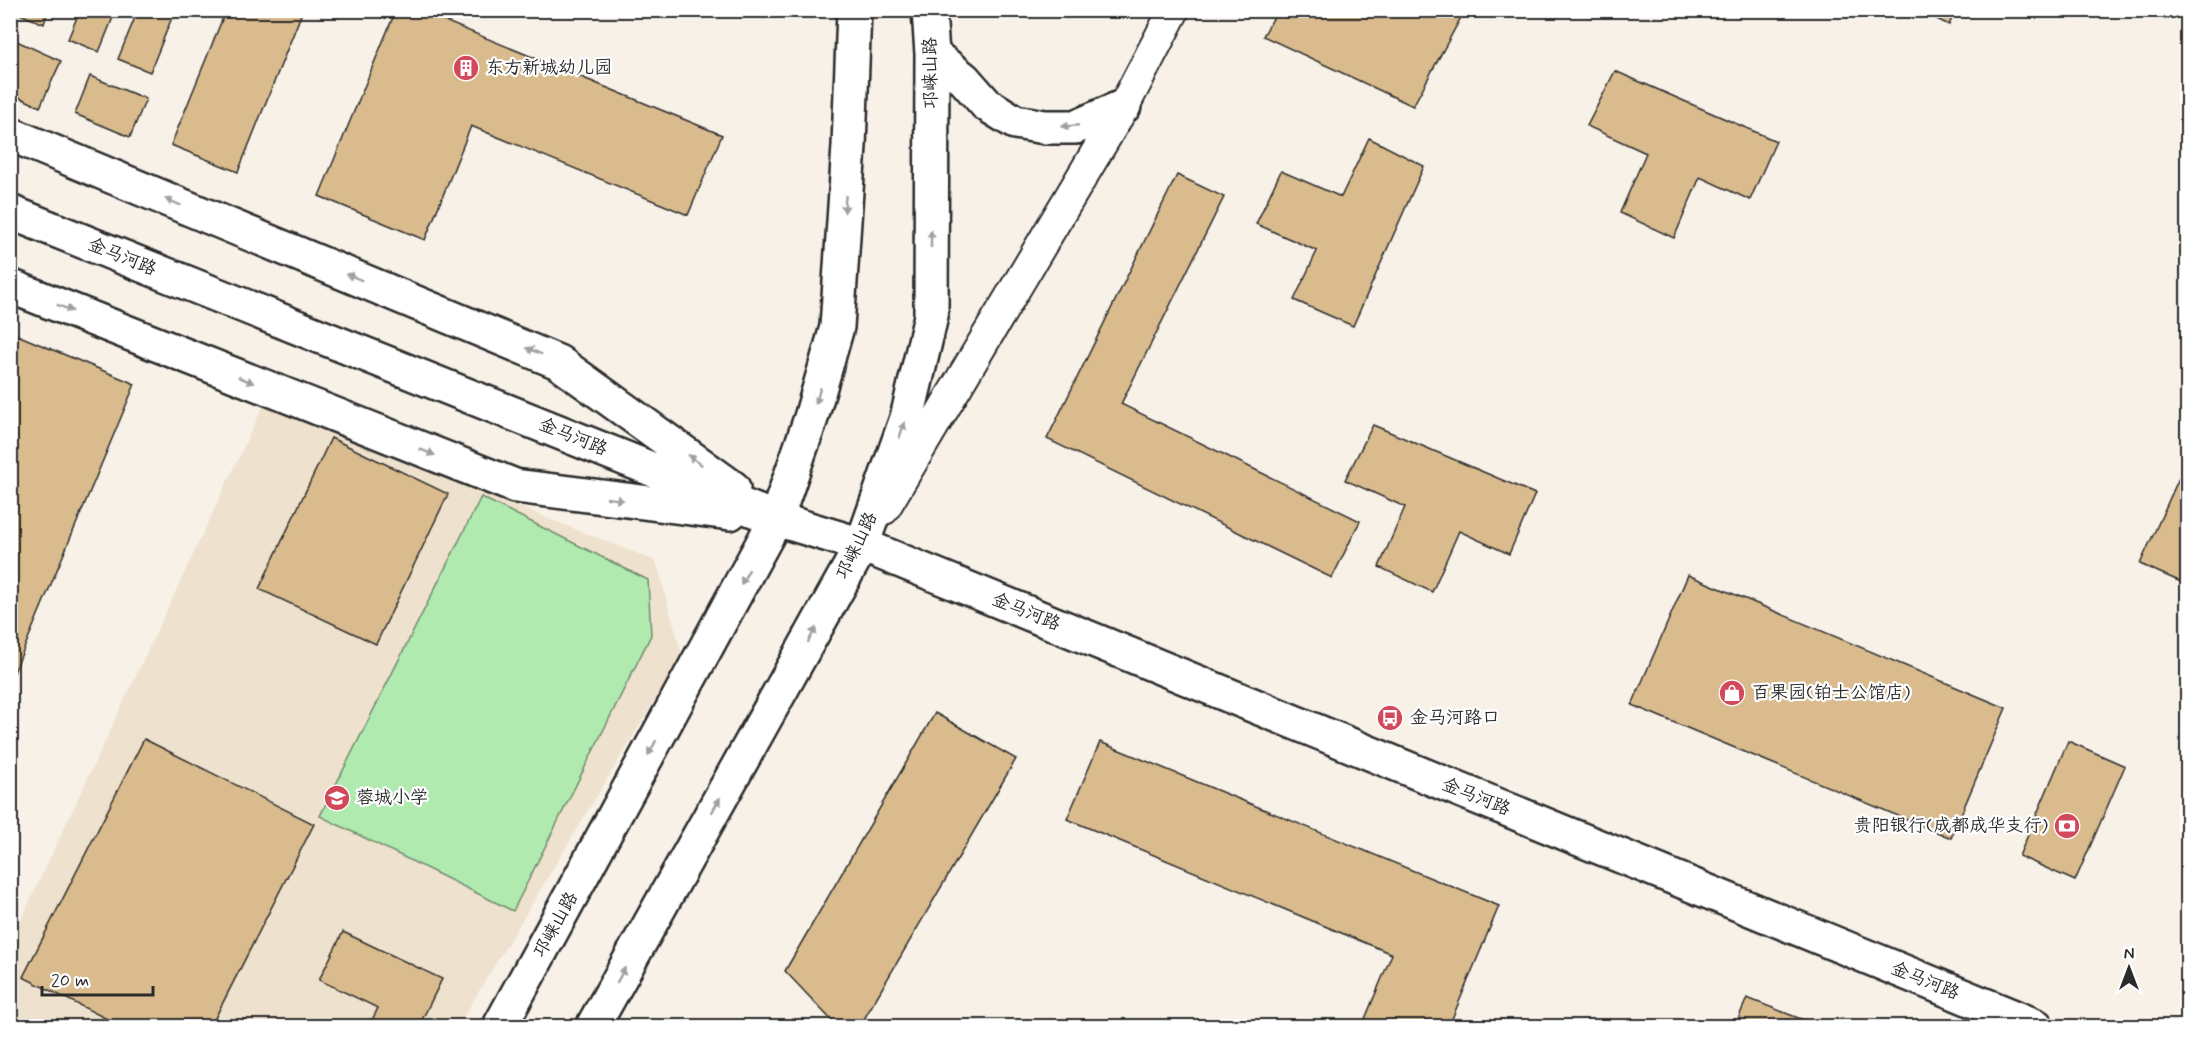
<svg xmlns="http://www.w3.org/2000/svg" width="2198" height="1037" font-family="Mynerve,'LXGW WenKai TC',sans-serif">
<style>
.built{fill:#eee1cd}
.green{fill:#b0eaaf;stroke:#6e8a6d;stroke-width:1.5}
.building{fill:#d9bb8d;stroke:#2b2b2b;stroke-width:1.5}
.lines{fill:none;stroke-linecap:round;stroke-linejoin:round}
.minor-casing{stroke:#2b2b2b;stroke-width:34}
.tertiary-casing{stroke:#2b2b2b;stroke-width:38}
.minor{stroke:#fff;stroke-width:30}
.tertiary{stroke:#fff;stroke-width:33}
.oneway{fill:#a0a0a0}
.labels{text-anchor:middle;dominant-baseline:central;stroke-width:4.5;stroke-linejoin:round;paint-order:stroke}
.poi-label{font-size:18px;fill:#2b2b2b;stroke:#fff;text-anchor:start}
.street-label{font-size:18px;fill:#2b2b2b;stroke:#fff}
</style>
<rect width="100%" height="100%" fill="#f7f1e8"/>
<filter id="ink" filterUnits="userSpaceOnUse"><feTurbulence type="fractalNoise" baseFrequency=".0167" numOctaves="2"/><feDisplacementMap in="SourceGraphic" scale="12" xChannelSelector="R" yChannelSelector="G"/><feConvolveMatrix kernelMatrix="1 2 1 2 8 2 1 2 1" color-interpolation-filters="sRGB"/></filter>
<g filter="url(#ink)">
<path class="built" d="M263,406L656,561L682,655L458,1026H11V941Z"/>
<path class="green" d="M481,497L648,580L651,635L513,911L320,816Z"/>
<path class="building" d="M10,10H48L44,24Z
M80,10H116L99,52L68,39Z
M138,10H175L150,72L118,59Z
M226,10H303L238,172L171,145Z
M396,10H418L722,135L688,215L471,126L425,240L319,196Z
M1278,10H1465L1413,106L1263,36Z
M1918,10H1956L1949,25Z
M10,38L61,61L40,107L10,93Z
M1615,71L1776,141L1750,200L1700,177L1674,238L1620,213L1646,153L1587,126Z
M90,76L146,99L130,137L75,114Z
M1369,138L1424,166L1353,326L1294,300L1317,251L1256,224L1281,171L1341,197Z
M1177,175L1224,197L1121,404L1360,521L1332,578L1047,439Z
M10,332L135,384L10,682Z
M1373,425L1535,494L1509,554L1459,531L1432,592L1379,567L1405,507L1345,480Z
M331,438L448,494L376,644L259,589Z
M2188,458V585L2140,564Z
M1688,575L2006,708L1951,838L1632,705Z
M935,713L1016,759L860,1026H837L785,971Z
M144,739L314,824L211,1026H121L23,977Z
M2068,741L2125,766L2075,881L2019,856Z
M1100,742L1499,906L1449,1026H1362L1392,954L1067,819Z
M343,932L442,979L419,1026H369L378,1008L319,980Z
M1747,998L1819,1026H1735Z"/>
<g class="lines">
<g class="minor-casing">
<path id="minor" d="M884,509L1124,106L1174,10"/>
</g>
<g class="tertiary-casing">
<path id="tertiary" d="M932,54L964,79L986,104L1015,122L1045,127H1076L1124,106
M10,134L558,362L733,488
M10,212L776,519L862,545L2036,1026
M10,286L515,486L730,513
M500,1026L776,519L811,418L837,327L849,146L854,10
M593,1026L862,545L907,418L931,316L932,54L929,10"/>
</g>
<use href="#minor" class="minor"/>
<use href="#tertiary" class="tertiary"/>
</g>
<defs><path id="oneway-solid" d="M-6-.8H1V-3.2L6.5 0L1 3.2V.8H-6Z" transform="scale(1.5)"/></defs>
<g class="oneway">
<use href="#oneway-solid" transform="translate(1070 126) rotate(175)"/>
<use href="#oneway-solid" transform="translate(173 202) rotate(-157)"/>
<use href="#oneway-solid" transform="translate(845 204) rotate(94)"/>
<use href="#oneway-solid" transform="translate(931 239) rotate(-90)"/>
<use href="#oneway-solid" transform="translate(354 277) rotate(-157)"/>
<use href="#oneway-solid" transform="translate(65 308) rotate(22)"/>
<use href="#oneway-solid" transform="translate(534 351) rotate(-157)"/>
<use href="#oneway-solid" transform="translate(246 380) rotate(22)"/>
<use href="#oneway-solid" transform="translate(818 396) rotate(106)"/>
<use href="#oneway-solid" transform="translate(902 430) rotate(-71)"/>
<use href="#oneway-solid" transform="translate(427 452) rotate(22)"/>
<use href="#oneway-solid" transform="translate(695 460) rotate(-144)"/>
<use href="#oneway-solid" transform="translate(615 499) rotate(7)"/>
<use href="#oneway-solid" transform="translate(745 577) rotate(119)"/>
<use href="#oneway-solid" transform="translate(812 635) rotate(-61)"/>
<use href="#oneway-solid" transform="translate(652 748) rotate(119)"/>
<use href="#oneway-solid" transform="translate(716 805) rotate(-61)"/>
<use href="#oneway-solid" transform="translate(621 975) rotate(-61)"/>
</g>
</g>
<defs>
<g id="building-disc" transform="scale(1.35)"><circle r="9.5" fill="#d1495b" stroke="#fff"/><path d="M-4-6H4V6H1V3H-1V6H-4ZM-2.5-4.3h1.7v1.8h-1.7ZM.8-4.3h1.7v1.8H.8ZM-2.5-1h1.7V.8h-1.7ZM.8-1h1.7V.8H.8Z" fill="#fff"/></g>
<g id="shop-disc" transform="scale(1.35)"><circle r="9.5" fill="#d1495b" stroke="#fff"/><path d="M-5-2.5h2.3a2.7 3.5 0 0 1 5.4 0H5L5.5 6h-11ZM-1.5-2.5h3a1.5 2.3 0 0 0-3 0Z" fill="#fff"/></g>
<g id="bus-disc" transform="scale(1.35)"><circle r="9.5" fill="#d1495b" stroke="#fff"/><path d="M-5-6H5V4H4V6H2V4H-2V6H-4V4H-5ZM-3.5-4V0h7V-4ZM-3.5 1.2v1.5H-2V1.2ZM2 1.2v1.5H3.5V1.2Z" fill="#fff"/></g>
<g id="school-disc" transform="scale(1.35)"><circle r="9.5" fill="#d1495b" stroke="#fff"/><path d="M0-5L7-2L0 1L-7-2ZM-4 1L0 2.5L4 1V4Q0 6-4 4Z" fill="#fff"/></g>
<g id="bank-disc" transform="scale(1.35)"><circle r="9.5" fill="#d1495b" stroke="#fff"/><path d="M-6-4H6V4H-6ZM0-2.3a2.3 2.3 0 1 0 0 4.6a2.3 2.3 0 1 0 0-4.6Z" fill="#fff"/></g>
</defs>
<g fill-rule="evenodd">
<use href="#building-disc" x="466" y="68"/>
<use href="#shop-disc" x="1732" y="693"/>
<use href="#bus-disc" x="1390" y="718"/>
<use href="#school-disc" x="337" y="798"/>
<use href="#bank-disc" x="2067" y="826"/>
</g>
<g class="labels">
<g class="poi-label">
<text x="486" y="68">东方新城幼儿园</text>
<text x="1752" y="693">百果园(铂士公馆店)</text>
<text x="1410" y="718">金马河路口</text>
<text x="356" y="798">蓉城小学</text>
<text x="2048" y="826" text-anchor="end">贵阳银行(成都成华支行)</text>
</g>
<g class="street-label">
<text transform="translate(931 73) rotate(-91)">邛崃山路</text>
<text transform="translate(122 257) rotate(22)">金马河路</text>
<text transform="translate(573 437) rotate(22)">金马河路</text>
<text transform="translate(857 546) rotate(-65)">邛崃山路</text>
<text transform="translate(1026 612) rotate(22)">金马河路</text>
<text transform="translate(1476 797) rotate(22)">金马河路</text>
<text transform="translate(556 925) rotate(-61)">邛崃山路</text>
<text transform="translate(1925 981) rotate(22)">金马河路</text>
</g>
</g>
<rect width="2198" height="1037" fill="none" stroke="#fff" stroke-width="36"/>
<rect x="18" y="18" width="2162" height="1001" fill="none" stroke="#2b2b2b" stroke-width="2" filter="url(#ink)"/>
<g transform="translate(2129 968)" stroke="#ffffff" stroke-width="4.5" paint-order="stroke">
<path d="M0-4.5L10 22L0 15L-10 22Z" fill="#2b2b2b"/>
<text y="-9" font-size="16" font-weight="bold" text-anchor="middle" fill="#2b2b2b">N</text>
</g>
<path d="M42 986v9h111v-9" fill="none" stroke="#2b2b2b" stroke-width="3"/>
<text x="51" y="986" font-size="18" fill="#2b2b2b" stroke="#ffffff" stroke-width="4.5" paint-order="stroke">20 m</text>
</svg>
